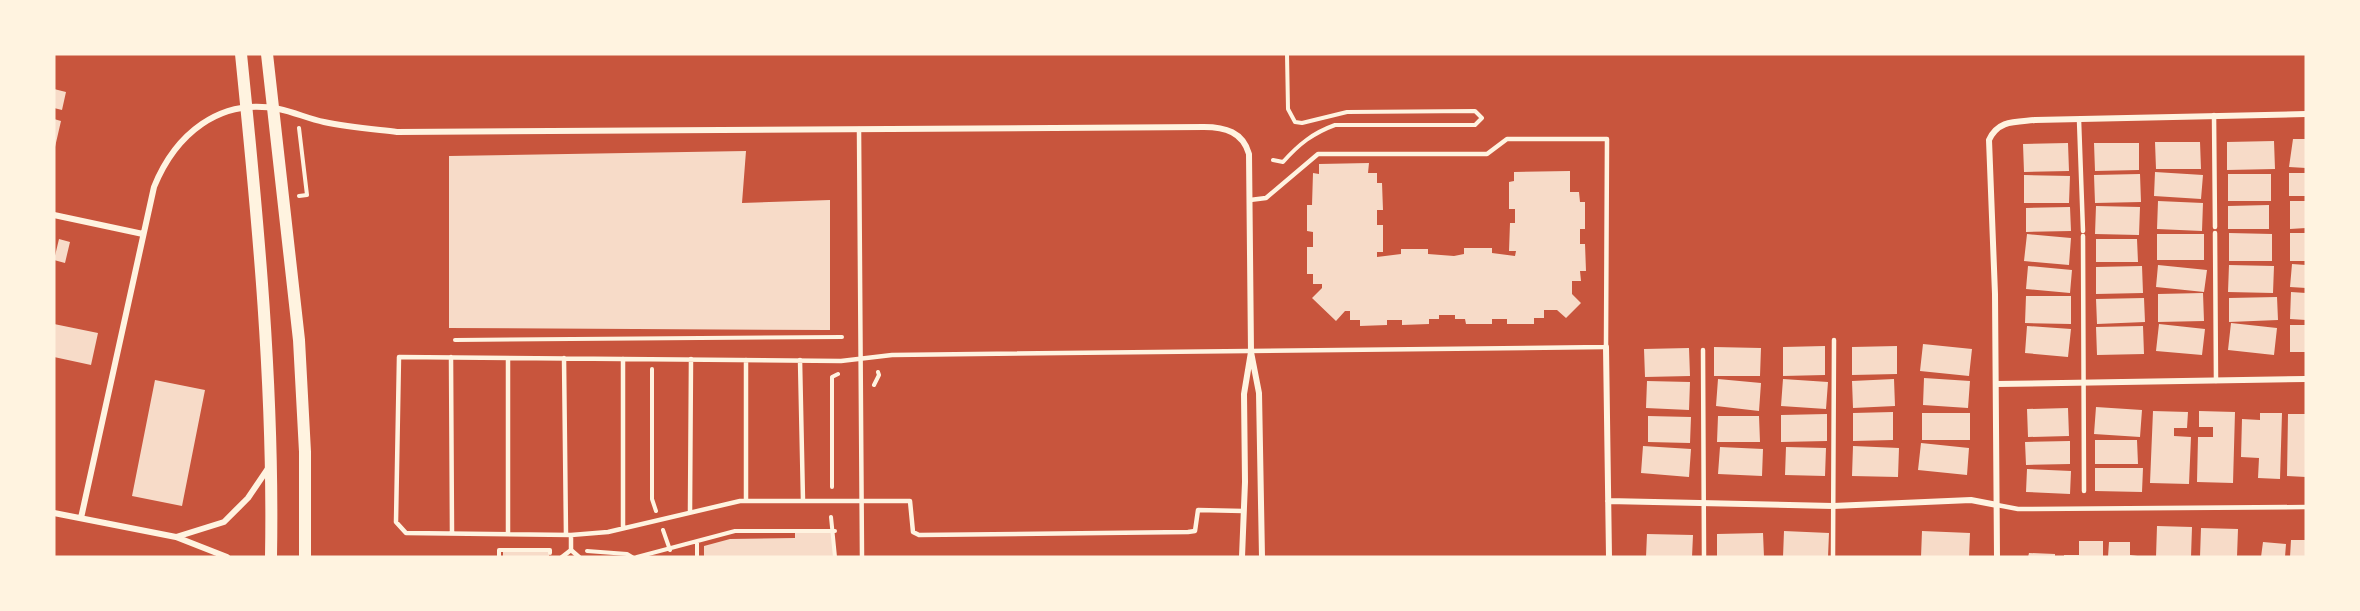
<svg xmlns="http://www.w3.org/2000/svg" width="2360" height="611" font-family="'Exo 2',sans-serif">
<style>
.building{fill:#f7dbc8}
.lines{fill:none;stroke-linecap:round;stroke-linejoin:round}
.path{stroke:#fff3e0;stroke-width:4}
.service{stroke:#fff3e0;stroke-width:4.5}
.minor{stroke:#fff3e0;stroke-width:6}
.secondary{stroke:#fff3e0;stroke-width:12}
</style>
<rect width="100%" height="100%" fill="#c8553d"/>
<path class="building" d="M54,89L66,92L62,110L54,108Z
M54,119L61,121L55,147H54Z
M2293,139H2306V168L2289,167Z
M2274,141L2275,169L2227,170V142Z
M2155,142H2200L2201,169H2156Z
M2068,143L2069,171L2024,172L2023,144Z
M2094,143H2139V170L2095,171Z
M746,151L742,203L830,200V330L449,328V156Z
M1369,163L1368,173H1377V183H1382L1383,210H1377V225H1383V252H1377V257L1401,254V249H1428V254L1454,256L1464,254V248H1492V253L1515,256L1516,251H1509L1510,223H1515V209H1509V182L1514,181V172L1570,171V192H1579L1580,202H1585V229H1580V244H1585L1586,271H1580L1581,281H1572V294L1581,303L1566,318L1557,310H1544V318H1534V324H1507V319H1492V324H1466L1465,319H1455V315H1439V319H1429V324L1402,325V320H1387V325L1360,326V320H1350V311H1345L1336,321L1312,298L1322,288V284H1313V274H1307V247H1313V232L1307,231V205H1312L1313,173L1319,174V164Z
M2155,172L2203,175L2201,199L2154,196Z
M2289,173H2306V196H2289Z
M2140,174L2141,202L2095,203L2094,175Z
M2228,174H2271V201H2228Z
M2024,175L2070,176L2069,203H2024Z
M2158,201L2203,203L2202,231L2157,229Z
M2290,201H2306V228L2290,229Z
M2269,205V229H2228V206Z
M2096,206L2140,207L2139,235L2095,234Z
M2070,207L2071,231L2026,232V208Z
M2229,233L2272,234V261H2229Z
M2290,233H2306V261H2290Z
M2027,234L2071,238L2069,265L2024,261Z
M2157,234H2204V260H2157Z
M59,239L70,242L65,263L54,260Z
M2096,239H2137L2138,262H2096Z
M2292,264L2306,265V288L2290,287Z
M2158,265L2207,270L2204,292L2156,287Z
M2229,265L2274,266L2273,293L2228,292Z
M2028,266L2072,270L2070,293L2026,289Z
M2142,266L2143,293L2096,294V267Z
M2291,292L2306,293V320L2290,319Z
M2203,293L2204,321L2158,322V294Z
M2026,296H2071V324L2025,323Z
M2277,297L2278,320L2229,322V298Z
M2144,298L2145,322L2097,324L2096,299Z
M2231,323L2277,328L2274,355L2228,350Z
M54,324L98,333L91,365L54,357Z
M2159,324L2205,329L2202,355L2156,351Z
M2290,325H2306V352H2290Z
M2027,326L2071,329L2068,357L2025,353Z
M2143,326L2144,354L2097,355L2096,327Z
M1923,344L1972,349L1969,376L1920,371Z
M1825,346V375L1783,376V347Z
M1897,346V374L1852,375V347Z
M1714,347L1761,348L1760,376H1714Z
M1689,348L1690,376L1645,377L1644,349Z
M1924,378L1970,381L1968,408L1923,405Z
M1718,379L1761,383L1759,411L1716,406Z
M1783,379L1828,382L1826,409L1781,406Z
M1894,379L1895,406L1853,408L1852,381Z
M155,380L205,390L182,506L132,496Z
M1647,381L1690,382L1689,410L1646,408Z
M2096,407L2142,410L2140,437L2094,434Z
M2068,408L2069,436L2028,437L2027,409Z
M2153,411L2188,412L2187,428H2174V436L2191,437L2189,484L2150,483Z
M2199,411L2235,412L2233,483L2197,482L2198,437H2213V427H2199Z
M1893,412V440L1853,441V413Z
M1922,413H1970V440H1922Z
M2260,413H2282L2280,479L2258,478L2259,458L2241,457L2242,419L2260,420Z
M1827,414V441L1781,442V415Z
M2288,414H2306V477L2287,476Z
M1648,416L1691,417L1690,443L1648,442Z
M1718,416H1759L1760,442H1717Z
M2095,440H2137L2138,464H2095Z
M2070,441V464L2026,465L2025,442Z
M1921,443L1969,448L1967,475L1918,470Z
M1643,446L1691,449L1689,477L1641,473Z
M1853,446L1899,448L1898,477L1852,476Z
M1720,447L1763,449L1762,476L1718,474Z
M1786,447L1826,448L1825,476L1785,475Z
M2095,468H2143L2142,492L2095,491Z
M2027,469L2071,471L2070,494L2026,492Z
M2157,526L2192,527L2191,557H2156Z
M2201,528L2238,529L2237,557H2200Z
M1784,531L1829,533L1828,557H1783Z
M1922,531L1970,533L1969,557H1921Z
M795,533H833V557H704V546L730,539L795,538Z
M1763,533L1764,557H1717V534Z
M1647,534L1693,535L1692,557H1646Z
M2291,540H2306V557H2290Z
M2079,541H2103V557H2064V555H2079Z
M2109,542H2130V555L2145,557H2108Z
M2263,542L2286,544L2285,557H2261Z
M503,552H549V557H503Z
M2029,553L2055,554V557H2028Z"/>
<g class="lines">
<path class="path" d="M299,128L307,195L299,196
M1273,160L1283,162C1299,144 1313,133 1335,125H1475L1482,118L1475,111L1347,112L1302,123L1295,122L1288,109L1287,54
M455,340L842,337
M652,369V499L656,511
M874,385L879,375L878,372
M832,487V377L838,374
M831,517L835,557
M663,530L670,550
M697,542V557
M587,551L627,554L632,557
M499,557V550H550V553
M637,557L735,531H835"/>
<path class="service" d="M2214,115L2215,227
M2079,120L2083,231
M859,129L862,557
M2215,233L2216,381
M2083,236L2084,491
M1703,350L1704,557
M451,357L452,533
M508,358V534
M564,358L566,535
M746,360V500
M800,360L803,501
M1997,505L2018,509L2306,507
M1243,511L1198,510L1195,531L1188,532L919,535L913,532L910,501H740L608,532L571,535L406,533L396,522L399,357L841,361L892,355L1606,347L1607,139H1507L1487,154H1318L1266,198L1250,200
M690,512L691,359
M623,528V359
M571,550L579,557
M562,557L571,550V535
M1833,557L1834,340"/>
<path class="minor" d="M54,215L143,234
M1606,347L1609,557
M1996,384L2306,379
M1608,501L1833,506L1971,500L1997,505
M54,513L176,537L227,557
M81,518L154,187C175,135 219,97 279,109C294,112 309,119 324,122C348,127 372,129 397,132L1204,127C1225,127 1243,132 1249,154L1251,352
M176,537L224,522L248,498L269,467
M1242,557L1245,482L1244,394L1251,352L1259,393L1262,557
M1997,557L1995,294L1989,140C1998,120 2015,122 2035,120L2306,114"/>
<path class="secondary" d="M241,54C258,221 274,388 271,557
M267,54L299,340L305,452V557"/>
</g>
<rect width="2360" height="611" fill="none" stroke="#fff3e0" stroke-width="111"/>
</svg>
